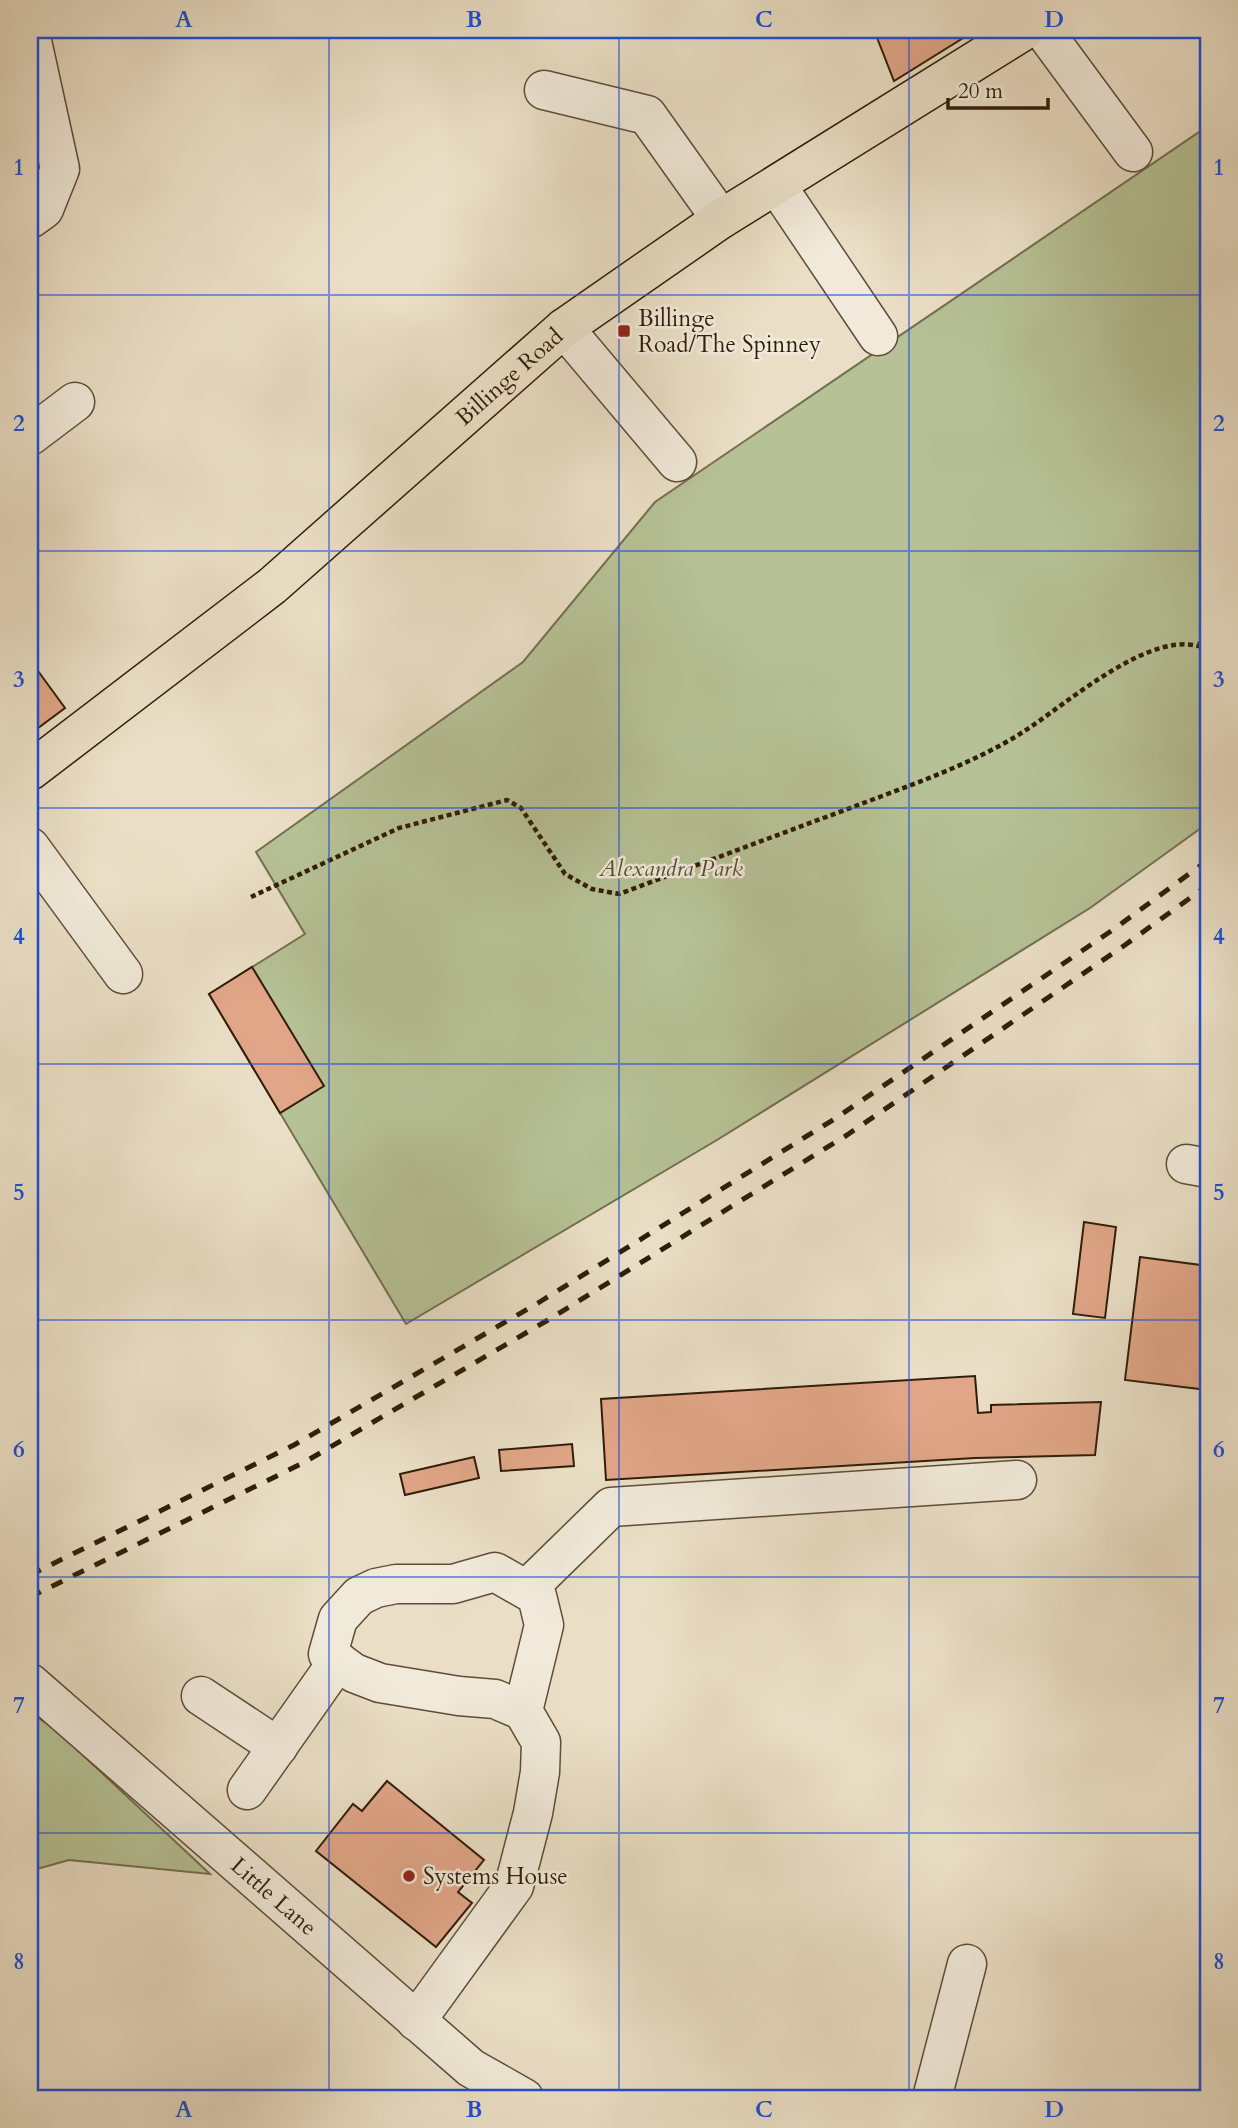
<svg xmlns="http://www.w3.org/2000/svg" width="1238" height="2128" font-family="Cardo,serif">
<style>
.green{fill:#b6c296;stroke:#736f4f;stroke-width:2}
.building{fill:#e1a688;stroke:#301c08;stroke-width:2}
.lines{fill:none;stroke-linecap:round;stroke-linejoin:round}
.minor-casing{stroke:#5e4d38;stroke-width:41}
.major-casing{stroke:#301c08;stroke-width:41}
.path{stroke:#301c08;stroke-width:4.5;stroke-dasharray:5 3.5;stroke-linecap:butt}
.minor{stroke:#f1eada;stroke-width:38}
.major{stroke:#eadfc6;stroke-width:38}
.rail{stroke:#301c08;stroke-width:5;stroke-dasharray:12 12;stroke-linecap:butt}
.grid{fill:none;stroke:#1d4ed8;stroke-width:2;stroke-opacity:0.55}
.poi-dot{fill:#8f2418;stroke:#f1eada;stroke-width:2.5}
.labels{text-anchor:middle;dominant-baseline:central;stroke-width:5;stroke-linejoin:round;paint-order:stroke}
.poi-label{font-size:23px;fill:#301c08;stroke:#f1eada;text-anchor:start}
.street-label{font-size:23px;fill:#301c08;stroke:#f1eada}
.park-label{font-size:23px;font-style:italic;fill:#584e33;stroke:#f1eada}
.neatline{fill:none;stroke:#1d4ed8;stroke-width:2.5}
.grid-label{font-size:23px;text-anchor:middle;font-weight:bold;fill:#1d4ed8}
</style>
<rect width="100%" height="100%" fill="#eadfc6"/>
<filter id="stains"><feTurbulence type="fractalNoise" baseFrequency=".00286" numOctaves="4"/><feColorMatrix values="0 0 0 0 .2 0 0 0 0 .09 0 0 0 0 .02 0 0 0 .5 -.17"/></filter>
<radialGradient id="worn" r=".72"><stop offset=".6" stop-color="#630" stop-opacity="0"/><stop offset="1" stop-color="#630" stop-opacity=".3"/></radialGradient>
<path class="green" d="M1208,126V823L1090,908L717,1140L406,1324L209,994L305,934L256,852L523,662L655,502Z
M30,1712L56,1730L210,1874L69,1860L30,1871Z"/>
<path class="building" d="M874,30H976L894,81Z
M30,660L65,708L30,734Z
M252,967L324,1086L280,1113L209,994Z
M1084,1222L1116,1227L1105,1318L1073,1314Z
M1140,1257L1208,1266V1390L1125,1380Z
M975,1376L978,1413L991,1412V1405L1101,1402L1095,1455L975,1458L606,1480L601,1399Z
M572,1444L574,1466L501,1471L499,1450Z
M474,1457L479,1478L405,1495L400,1474Z
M387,1781L484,1860L458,1892L472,1903L436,1947L316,1851L353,1804L362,1811Z"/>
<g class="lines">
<g class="minor-casing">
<g id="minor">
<path d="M1043,30L1133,152"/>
<path d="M544,90L647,115L721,219"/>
<path d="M777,186L878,336"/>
<path d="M30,219L44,209L60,169L30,32"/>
<path d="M564,328L677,462"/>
<path d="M30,436L75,402"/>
<path d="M30,847L123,974"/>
<path d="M1186,1164L1208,1168"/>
<path d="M527,1589L611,1507L1017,1480"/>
<path id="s1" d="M30,1683L471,2068L524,2098"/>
<path d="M201,1696L278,1747"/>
<path d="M247,1790L338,1661"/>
<path d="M416,2021L514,1886L533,1813L540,1772L541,1742L523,1711L495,1699L459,1696L380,1683L354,1673L328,1654L338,1619L359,1596L376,1588L396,1584H453L495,1572L537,1596L544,1625L523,1711"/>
<path d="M932,2098L967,1964"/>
</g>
</g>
<g class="major-casing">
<g id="major">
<path id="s2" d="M30,771L272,586L564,328L721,219L1025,30"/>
</g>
</g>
<path class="path" d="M1198,644L1208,641
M251,897L399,828L507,800L521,808L565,874L592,889L619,894C697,865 775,836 853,807C908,786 973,764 1023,732C1066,705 1157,622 1208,650"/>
<use href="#minor" class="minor"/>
<use href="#major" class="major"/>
<path class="rail" d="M30,1575L294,1445L538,1303L836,1118L1114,929L1208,860
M30,1597L303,1463L548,1320L847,1135L1125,945L1208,885"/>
</g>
<path class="grid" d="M329,30V2098M619,30V2098M909,30V2098M30,295H1208M30,551H1208M30,808H1208M30,1064H1208M30,1320H1208M30,1577H1208M30,1833H1208"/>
<g class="poi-dot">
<rect x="617" y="324" width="14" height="14" rx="3.5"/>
<circle cx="409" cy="1876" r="7"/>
</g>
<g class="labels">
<g class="poi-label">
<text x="638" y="318">Billinge<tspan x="638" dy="26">Road/The Spinney</tspan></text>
<text x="423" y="1876">Systems House</text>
</g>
<g class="street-label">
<text stroke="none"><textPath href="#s2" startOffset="621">Billinge Road</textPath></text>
<text stroke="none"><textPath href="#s1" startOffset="324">Little Lane</textPath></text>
</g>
<g class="park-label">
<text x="671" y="868">Alexandra Park</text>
</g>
</g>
<rect width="1238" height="2128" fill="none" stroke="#eadfc6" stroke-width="77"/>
<path d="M948 98v10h100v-10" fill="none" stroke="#301c08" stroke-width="3.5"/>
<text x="958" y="98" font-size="21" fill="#301c08" stroke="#f1eada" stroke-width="5" paint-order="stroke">20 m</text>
<rect x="38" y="38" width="1162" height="2052" class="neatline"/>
<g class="grid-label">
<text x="184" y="27">A</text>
<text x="474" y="27">B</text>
<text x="764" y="27">C</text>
<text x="1054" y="27">D</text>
<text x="19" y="175">1</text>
<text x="1219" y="175">1</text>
<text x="19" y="431">2</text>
<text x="1219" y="431">2</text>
<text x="19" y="687">3</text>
<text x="1219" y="687">3</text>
<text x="19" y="944">4</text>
<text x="1219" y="944">4</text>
<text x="19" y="1200">5</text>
<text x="1219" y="1200">5</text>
<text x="19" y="1457">6</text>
<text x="1219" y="1457">6</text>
<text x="19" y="1713">7</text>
<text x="1219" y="1713">7</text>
<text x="19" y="1969">8</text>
<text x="1219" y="1969">8</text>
<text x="184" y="2117">A</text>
<text x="474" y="2117">B</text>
<text x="764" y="2117">C</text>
<text x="1054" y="2117">D</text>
</g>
<rect width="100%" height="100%" filter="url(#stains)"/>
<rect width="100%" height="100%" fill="url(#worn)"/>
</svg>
